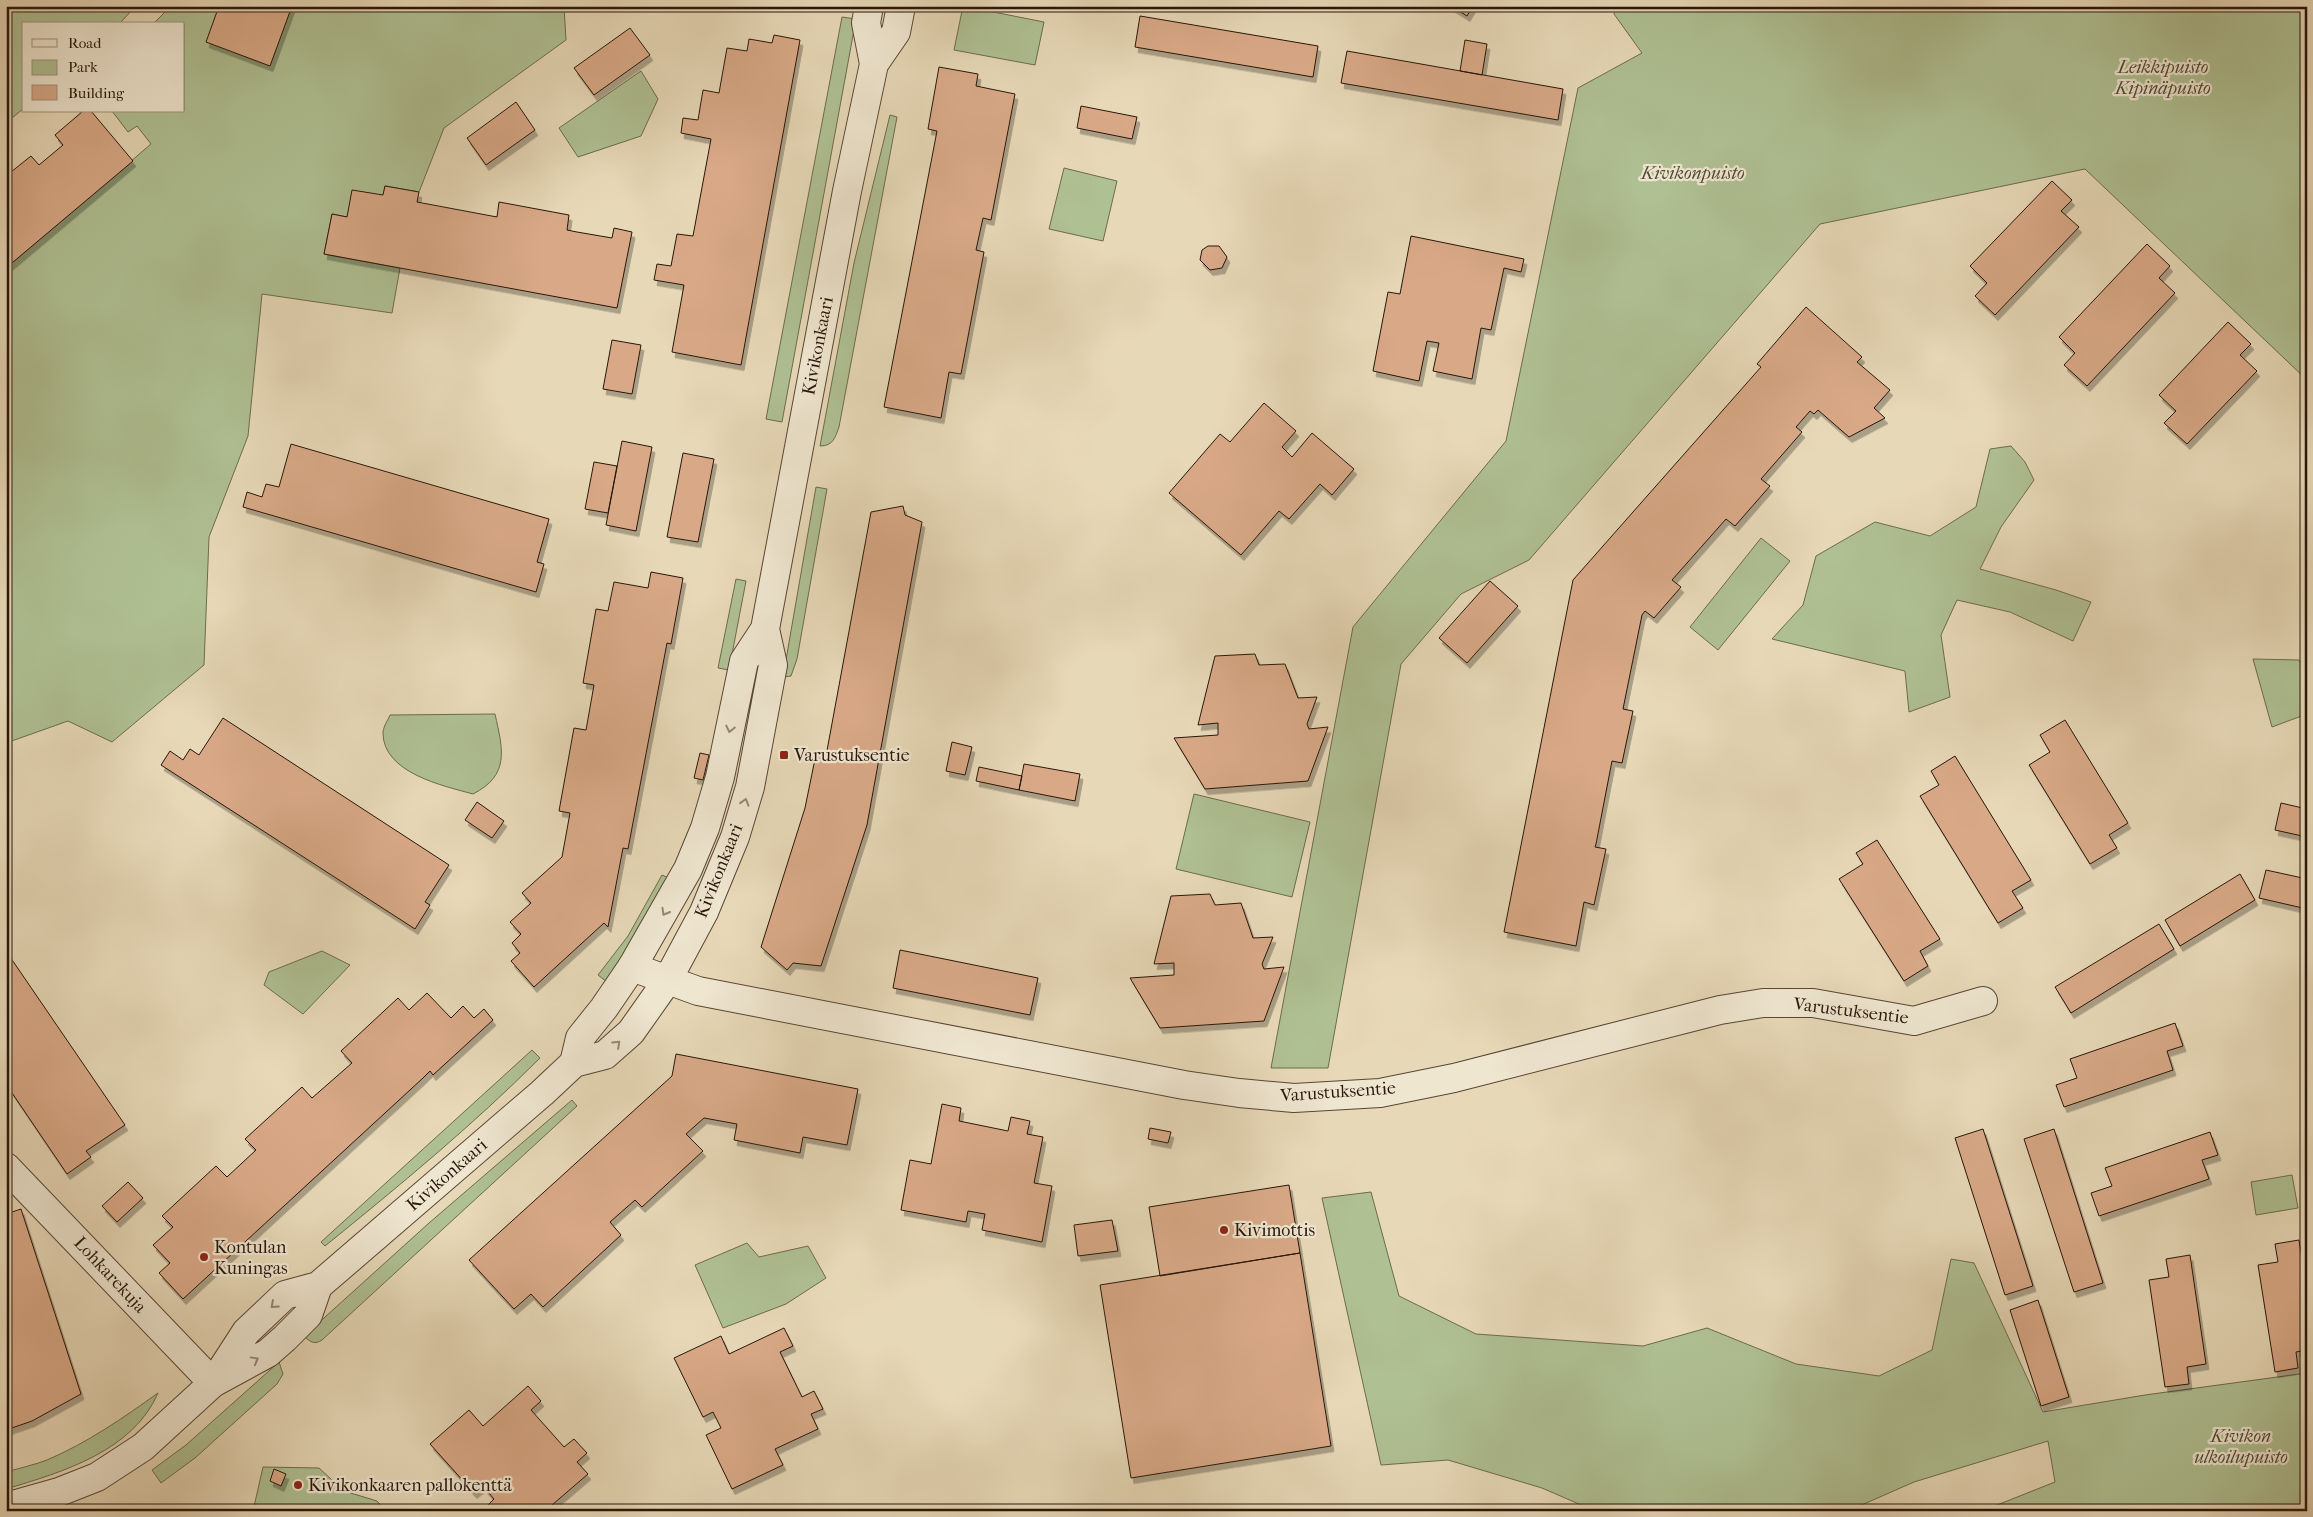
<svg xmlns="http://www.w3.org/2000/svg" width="2313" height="1517" font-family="'IM FELL French Canon',serif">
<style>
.green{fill:#afc093;stroke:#6c6b4e}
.building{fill:#d9a987;stroke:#28160a;filter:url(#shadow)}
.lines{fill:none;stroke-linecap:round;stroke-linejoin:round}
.minor-casing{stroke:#584635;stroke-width:30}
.tertiary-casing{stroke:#584635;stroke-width:30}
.minor{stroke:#efe6d0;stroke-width:28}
.tertiary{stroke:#efe6d0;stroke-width:28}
.oneway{stroke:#958877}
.poi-dot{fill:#8f2418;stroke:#efe6d0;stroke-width:2}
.labels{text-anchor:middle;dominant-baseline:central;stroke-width:4.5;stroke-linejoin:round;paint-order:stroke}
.park-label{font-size:18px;font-style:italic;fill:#504933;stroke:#efe6d0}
.street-label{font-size:18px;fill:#28160a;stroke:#efe6d0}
.poi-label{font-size:18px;fill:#28160a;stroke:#efe6d0;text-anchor:start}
</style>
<defs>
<filter id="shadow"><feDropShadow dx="3" dy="5.5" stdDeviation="0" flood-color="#0004"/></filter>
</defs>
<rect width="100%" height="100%" fill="#e7d8b7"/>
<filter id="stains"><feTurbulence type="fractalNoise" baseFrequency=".004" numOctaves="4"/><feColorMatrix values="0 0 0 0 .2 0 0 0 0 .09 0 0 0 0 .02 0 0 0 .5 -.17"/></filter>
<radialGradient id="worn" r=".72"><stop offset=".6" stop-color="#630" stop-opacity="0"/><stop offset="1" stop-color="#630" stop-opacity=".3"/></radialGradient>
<path class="green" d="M6,6H136L119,24H24V108L6,123Z
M171,6H564L566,40L444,128L419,192L385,186L383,195L347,217L332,214L324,254L400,268L392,313L262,294L248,436L209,537L204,665L112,742L68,721L6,743V268L151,144L137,126L128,132L112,111H184V24H153Z
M963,6L1044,22L1035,65L954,50Z
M1616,6H2307V380L2085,169L1820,224L1529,560L1461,594L1401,664L1328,1068H1271L1353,627L1506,441L1578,88L1642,53L1614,14Z
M842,17L856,19L782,422L766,419Z
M641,71L658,99L641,136L578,157L559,128Z
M890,115L897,117L839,427C835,438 833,446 820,446L854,263Z
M1064,168L1117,181L1103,241L1049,229Z
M2011,446L2025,462L2034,480L2001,527L1980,569L2056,590L2091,602L2073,641L2010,612L1957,600L1941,635L1950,697L1909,712L1905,671L1772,639L1803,605L1816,556L1875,522L1930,536L1976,507L1990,449Z
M816,487L827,489L797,659L791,676L783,677Z
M1761,538L1790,561L1718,650L1690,627Z
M736,579L746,581L729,670L718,668Z
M2253,659L2299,660L2307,670V714L2272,727Z
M495,714C503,750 510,775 473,794C444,786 383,773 383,733C383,727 388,720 390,715Z
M1194,794L1310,822L1292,897L1176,869Z
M662,875L671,879L607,982L598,975L628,936Z
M322,951L350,965L303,1014L264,985L269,972Z
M532,1050L540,1058C472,1126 399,1186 325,1246L321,1242Z
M572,1100L577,1106L322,1340C315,1345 310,1342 304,1336L429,1223Z
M2292,1175L2298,1208L2256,1215L2251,1182Z
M1371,1192L1399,1296L1476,1334L1643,1346L1707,1328L1796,1364L1879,1376L1932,1350L1951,1259L1974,1263L2043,1412L2145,1395L2307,1373V1511H1982L2055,1482L2048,1441L1914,1482L1848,1511H1595L1542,1488L1448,1460L1381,1465L1322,1198Z
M747,1243L759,1257L808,1246L826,1278L786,1304L723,1328L695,1265Z
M279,1362L283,1374L277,1384L195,1458L161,1483L152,1470L186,1445Z
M158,1393C133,1451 63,1472 6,1489V1472C20,1468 34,1465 47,1460C87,1443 123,1418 158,1393Z
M263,1467L319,1468L344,1491L377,1501L386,1511H253Z
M1400,1506L1466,1507L1479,1511H1381Z"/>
<path class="building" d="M219,6L228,8L229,6H292L270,66L206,42Z
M1451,6H1473L1467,16Z
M1140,16L1318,46L1313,77L1135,47Z
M630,28L650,55L594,95L574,68Z
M774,35L800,40L741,365L672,352L684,285L654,280L657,264L671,266L677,234L693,236L711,139L681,133L683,118L698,120L703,90L719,93L727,48L747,51L749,39L772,43Z
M1465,40L1487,44L1482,75L1460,71Z
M1347,51L1563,89L1558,120L1341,83Z
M939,67L978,74L976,86L1015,94L991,220L983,218L976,250L984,252L961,374L949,372L941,418L884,407L937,131L928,129Z
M516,102L535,130L486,165L467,138Z
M1081,106L1137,117L1132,139L1077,128Z
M83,111H91L133,161L6,268V176L31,156L39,165L63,145L55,135Z
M2052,181L2072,200L2061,211L2079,227L1995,315L1975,296L1987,283L1970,266Z
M385,186L419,192L417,202L497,217L499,202L569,215L567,230L577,232L612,238L614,228L632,232L617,308L324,254L332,214L347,217L352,190L383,195Z
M1411,236L1524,259L1521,272L1504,268L1491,330L1481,328L1472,379L1433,371L1439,343L1427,341L1419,381L1373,371L1388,292L1400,294Z
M2147,244L2170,266L2159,278L2175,293L2087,386L2064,365L2075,353L2059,337Z
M1208,246H1219L1227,257L1222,268L1210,270L1200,260L1202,250Z
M1806,307L1862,357L1857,362L1890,390L1874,408L1885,418L1849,437L1818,410L1814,414L1810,411L1796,427L1802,432L1761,479L1770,486L1735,526L1726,519L1672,580L1681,587L1654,618L1645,611L1642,615L1623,709L1633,711L1622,763L1612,761L1596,844L1595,847L1606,849L1594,905L1584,902L1576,946L1504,932L1573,580L1761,367L1757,364Z
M2228,322L2251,344L2240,355L2257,371L2187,444L2164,423L2176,411L2159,395Z
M612,340L641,345L632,394L603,389Z
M1264,403L1296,431L1282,447L1292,457L1312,433L1354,469L1332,495L1320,484L1289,519L1279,511L1241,555L1169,493L1220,434L1230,442Z
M622,441L652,447L636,531L606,525Z
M291,444L549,519L537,562L544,564L536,592L243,507L247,492L262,497L266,484L279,487Z
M683,453L714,459L698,542L667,537Z
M594,462L617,466L608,513L585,509Z
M903,506L905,515L922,522L867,825L821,966L793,963L787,970L761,947L805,808L816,754L826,756L871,512Z
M651,572L683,578L671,644L667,643L628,849L623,848L608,927L604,923L534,987L511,961L520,953L512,943L521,934L510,922L531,903L522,893L562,857L570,813L559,811L574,728L586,730L594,685L583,683L596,609L608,611L614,582L648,588Z
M1490,581L1518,606L1467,663L1439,638Z
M1255,654L1259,665L1285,664L1298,698L1317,697L1307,724L1309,729L1328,727L1308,781L1205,789L1174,738L1218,735V723L1198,725L1215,656Z
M223,718L449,865L425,902L430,905L415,929L161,765L170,751L183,760L190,749L199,755Z
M2065,720L2128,823L2109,835L2117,848L2090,864L2029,765L2050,752L2040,735Z
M952,742L972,747L965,775L946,771Z
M700,753L709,755L703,780L694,778Z
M1955,756L2031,880L2012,891L2023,908L1998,923L1920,796L1939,785L1931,771Z
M1024,764L1080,774L1075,801L1019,790Z
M979,767L1022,776L1019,790L976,781Z
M477,802L504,821L492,838L465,820Z
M2281,803L2307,809V837L2275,830Z
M1877,840L1940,939L1920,951L1928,966L1904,981L1839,879L1863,864L1856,853Z
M2266,870L2307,879V909L2259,898Z
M2240,874L2255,900L2180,946L2165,920Z
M1210,894L1215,905L1241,903L1253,938L1273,937L1262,964L1264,969L1284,967L1264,1021L1160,1028L1130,978L1174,975V963L1154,964L1171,896Z
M2159,924L2174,949L2071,1013L2055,987Z
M900,950L1038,978L1030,1015L893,988Z
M6,951L125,1125L86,1151L91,1157L67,1174L6,1084Z
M427,993L451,1018L463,1006L474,1018L484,1009L493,1020L433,1075L430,1071L423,1078L183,1299L159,1273L170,1263L153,1245L173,1227L162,1216L216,1166L227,1177L256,1150L245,1139L302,1087L312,1098L352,1063L341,1051L398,998L409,1010Z
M2175,1023L2183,1046L2167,1051L2173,1070L2064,1107L2056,1085L2077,1078L2070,1059Z
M676,1054L858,1089L847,1145L803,1137L800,1153L734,1140L737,1124L704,1118L686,1134L703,1151L642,1207L635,1200L610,1222L621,1235L543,1307L531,1294L514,1309L469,1260L672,1076Z
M942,1104L961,1108L959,1121L1008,1131L1011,1117L1030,1121L1027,1134L1043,1137L1034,1183L1052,1186L1042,1242L982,1230L985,1214L968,1211L966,1222L901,1210L910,1160L931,1164Z
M1150,1128L1171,1132L1168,1143L1148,1139Z
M1983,1129L2033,1286L2005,1295L1955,1138Z
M2054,1129L2103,1283L2074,1292L2024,1139Z
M2210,1132L2218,1155L2202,1160L2209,1179L2099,1216L2091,1193L2112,1186L2105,1168Z
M128,1182L143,1198L117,1222L102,1206Z
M1289,1185L1300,1253L1160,1276L1149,1207Z
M21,1209L81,1394L32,1421L6,1430V1214Z
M1112,1220L1118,1251L1078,1256L1074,1225Z
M2299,1240L2307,1292V1350L2296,1352L2298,1368L2275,1372L2258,1265L2278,1262L2275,1244Z
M1300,1253L1331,1446L1131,1478L1100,1285Z
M2190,1255L2206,1364L2187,1367L2189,1384L2165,1387L2149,1280L2169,1277L2166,1259Z
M2038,1300L2069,1397L2041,1406L2010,1310Z
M784,1328L793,1346L780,1352L802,1397L814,1391L823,1409L811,1414L818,1429L775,1449L783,1465L732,1489L706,1435L721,1428L713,1412L703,1417L674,1358L721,1336L729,1354Z
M528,1386L541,1401L531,1410L564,1447L574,1439L587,1453L577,1462L588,1474L552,1505L557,1511H482L494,1499L483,1486L474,1493L430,1444L469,1410L483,1426Z
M274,1469L286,1474L281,1486L270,1481Z"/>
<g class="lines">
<g class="minor-casing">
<path id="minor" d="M632,967L698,991L1184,1085L1239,1093L1294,1098L1380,1093L1454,1078L1720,1010L1763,1003H1813L1914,1021L1983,1001
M6,1167L213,1383"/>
</g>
<g class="tertiary-casing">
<path id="tertiary" d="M869,6L866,23L874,64
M574,1063L580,1038L604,1008L632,967L688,869L705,828L720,777L744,661L765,629L847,191L874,64L896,32L901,6
M213,1383L246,1332L264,1315L285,1295L318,1286L542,1093L574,1063L605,1055L631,1032L667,981L704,912L735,837L750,787L773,665L765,629
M6,1507L59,1492L97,1477L143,1447L213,1383L268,1353L285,1338L308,1315L318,1286"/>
</g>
<use href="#minor" class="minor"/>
<use href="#tertiary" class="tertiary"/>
</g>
<defs><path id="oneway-chevron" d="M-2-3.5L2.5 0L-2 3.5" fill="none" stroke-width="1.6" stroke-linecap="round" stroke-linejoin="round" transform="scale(1.25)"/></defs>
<g class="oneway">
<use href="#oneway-chevron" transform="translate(730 729) rotate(102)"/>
<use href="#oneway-chevron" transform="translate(745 802) rotate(-73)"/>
<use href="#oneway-chevron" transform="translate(665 912) rotate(120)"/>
<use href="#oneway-chevron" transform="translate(617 1044) rotate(-43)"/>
<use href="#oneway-chevron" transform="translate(274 1305) rotate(138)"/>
<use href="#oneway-chevron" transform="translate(255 1360) rotate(-29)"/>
</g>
<g class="poi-dot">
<rect x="779" y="750" width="10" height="10" rx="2.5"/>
<circle cx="1224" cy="1230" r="5"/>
<circle cx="204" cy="1257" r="5"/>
<circle cx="298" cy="1485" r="5"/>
</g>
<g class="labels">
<g class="park-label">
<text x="2163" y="67">Leikkipuisto<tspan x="2163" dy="21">Kipinäpuisto</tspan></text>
<text x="1693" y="173">Kivikonpuisto</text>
<text x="2241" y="1436">Kivikon<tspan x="2241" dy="21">ulkoilupuisto</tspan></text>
</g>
<g class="street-label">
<text transform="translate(818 346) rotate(-79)">Kivikonkaari</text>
<text transform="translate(719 871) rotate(-68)">Kivikonkaari</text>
<text transform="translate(1851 1011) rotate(7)">Varustuksentie</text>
<text transform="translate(1338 1092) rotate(-4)">Varustuksentie</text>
<text transform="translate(447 1175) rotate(-41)">Kivikonkaari</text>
<text transform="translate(110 1275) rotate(47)">Lohkarekuja</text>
</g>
<g class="poi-label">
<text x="794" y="755">Varustuksentie</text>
<text x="1234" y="1230">Kivimottis</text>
<text x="214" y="1247">Kontulan<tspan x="214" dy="21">Kuningas</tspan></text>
<text x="308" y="1485">Kivikonkaaren pallokenttä</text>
</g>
</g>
<rect width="2313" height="1517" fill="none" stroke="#e7d8b7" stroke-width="25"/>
<rect x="8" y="8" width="2298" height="1502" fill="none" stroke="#28160a" stroke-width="2.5"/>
<rect x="12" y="12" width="2288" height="1492" fill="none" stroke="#28160a"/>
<rect x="22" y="22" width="162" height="90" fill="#efe6d0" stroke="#9f9381"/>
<rect x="32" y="39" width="25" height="8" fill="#efe6d0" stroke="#9f9381"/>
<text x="68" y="48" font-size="15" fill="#28160a">Road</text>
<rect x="32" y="60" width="25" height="15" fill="#afc093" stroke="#9f9381"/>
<text x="68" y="72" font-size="15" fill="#28160a">Park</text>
<rect x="32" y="85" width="25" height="15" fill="#d9a987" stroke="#9f9381"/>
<text x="68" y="98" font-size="15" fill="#28160a">Building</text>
<rect width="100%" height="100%" filter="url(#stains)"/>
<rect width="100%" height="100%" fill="url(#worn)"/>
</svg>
